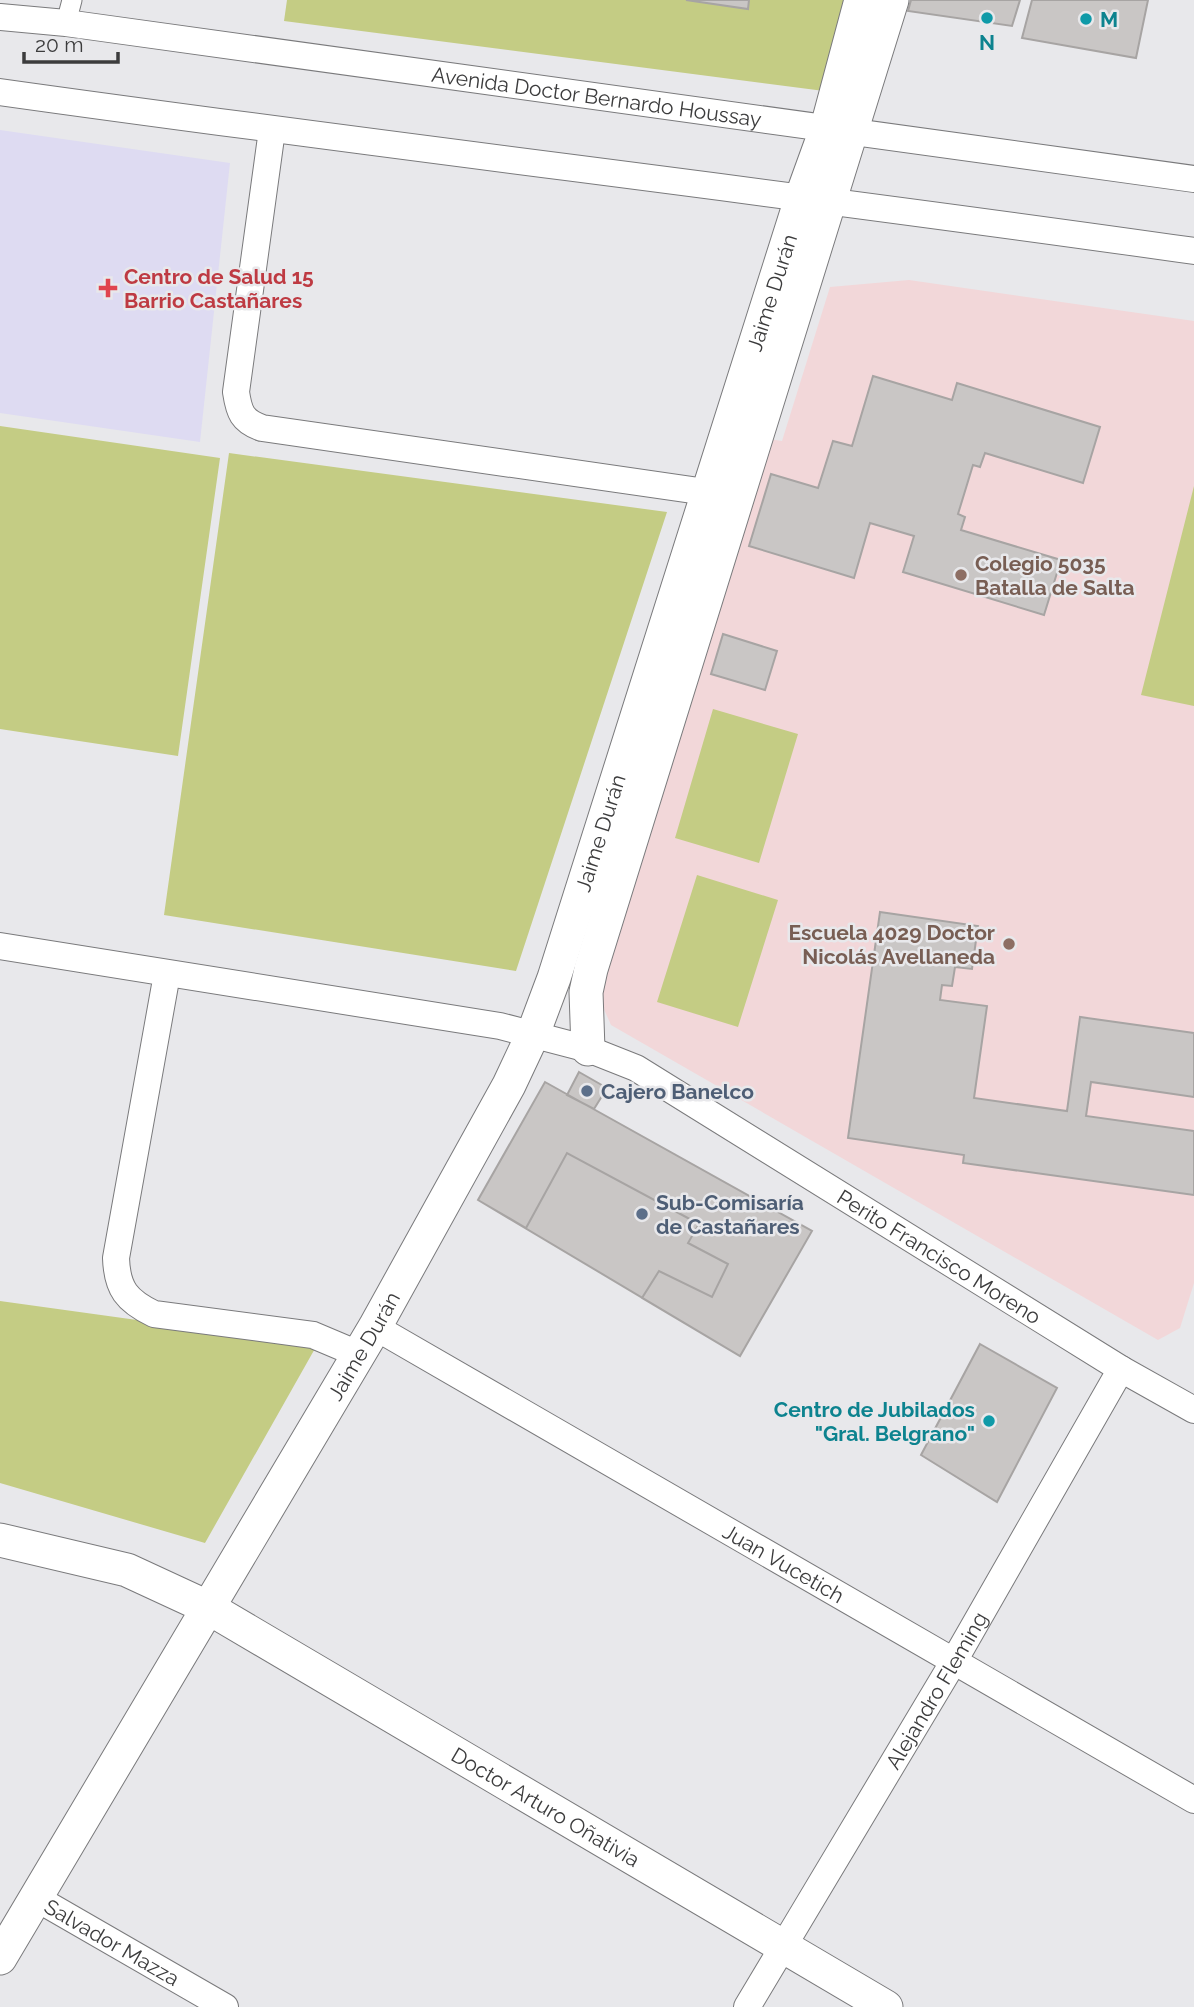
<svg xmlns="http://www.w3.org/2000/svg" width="1194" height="2007" font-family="Raleway,sans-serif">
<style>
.education{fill:#f2d7d9}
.medical{fill:#dedbf2}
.green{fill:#c4cc84}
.building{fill:#c9c6c5;stroke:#a7a4a3;stroke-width:2}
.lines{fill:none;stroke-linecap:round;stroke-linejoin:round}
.pedestrian-casing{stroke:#7a7a7c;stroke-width:21}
.minor-casing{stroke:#7a7a7c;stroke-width:28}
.tertiary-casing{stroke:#7a7a7c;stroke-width:35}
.pedestrian{stroke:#fff;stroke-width:19}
.minor{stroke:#fff;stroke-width:26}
.tertiary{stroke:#fff;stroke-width:33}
.culture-dot{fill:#0f9aa8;stroke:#e8e8eb;stroke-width:2.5}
.health-dot{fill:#e0444e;stroke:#e8e8eb;stroke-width:2.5}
.education-dot{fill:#8d6e63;stroke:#e8e8eb;stroke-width:2.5}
.service-dot{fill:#5c6f8a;stroke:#e8e8eb;stroke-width:2.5}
.labels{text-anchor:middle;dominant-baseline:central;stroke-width:5;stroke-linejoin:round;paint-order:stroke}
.culture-label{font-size:21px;font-weight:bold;fill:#0d838f;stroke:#e8e8eb;text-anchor:start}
.street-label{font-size:21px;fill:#3c3c3d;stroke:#e8e8eb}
.health-label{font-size:21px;font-weight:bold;fill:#be3a42;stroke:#e8e8eb;text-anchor:start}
.education-label{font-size:21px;font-weight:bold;fill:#785e54;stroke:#e8e8eb;text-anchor:start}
.service-label{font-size:21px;font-weight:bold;fill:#4e5e75;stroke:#e8e8eb;text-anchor:start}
</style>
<rect width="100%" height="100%" fill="#e8e8eb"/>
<path class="education" d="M909,280L1194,321V1283L1180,1328L1158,1340L611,1025L599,998L769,439L782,441L830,287Z"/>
<path class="medical" d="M0,130L230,163L200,442L0,413Z"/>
<path class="green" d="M287,0H861L824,91L284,21Z
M0,426L220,458L178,756L0,729Z
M229,453L667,512L516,971L164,915Z
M1194,486V706L1141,695Z
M713,709L798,734L759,863L675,838Z
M697,875L778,900L738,1027L657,1002Z
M0,1301L317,1345L205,1543L0,1483Z"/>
<path class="building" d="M686,0H749L748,9Z
M911,0H1020L1012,26L908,11Z
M1032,0H1148L1136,58L1022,38Z
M873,376L952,400L957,383L1100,427L1083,483L985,453L980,467L973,465L958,514L965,517L961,530L1061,560L1044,615L903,572L914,536L870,523L854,578L749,546L771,474L818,488L833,441L852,446Z
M723,634L777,651L765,690L711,674Z
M880,912L978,926L972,969L955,967L952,986L942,985L940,1000L987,1006L974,1098L1067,1111L1080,1017L1194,1033V1097L1091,1082L1086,1116L1194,1131V1195L963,1163L964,1155L848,1138Z
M579,1072L607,1088L594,1109L567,1095Z
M545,1082L812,1231L740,1356L478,1200Z
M545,1082L812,1231L740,1356L642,1298L659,1271L712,1297L728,1264L688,1243L699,1224L567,1153L526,1228L478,1200Z
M980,1344L1057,1388L997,1502L921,1455Z"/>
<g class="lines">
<g class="pedestrian-casing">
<path id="pedestrian" d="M66,23L72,0"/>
</g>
<g class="minor-casing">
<g id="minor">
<path id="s1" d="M0,17L66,23L1194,179"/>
<path d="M0,92C398,148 796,194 1194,251"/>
<path d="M272,130L236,392C239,412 242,421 262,428L706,492"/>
<path id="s2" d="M0,946L500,1026L588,1049L636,1068L1121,1369L1194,1410"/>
<path d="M167,974L116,1258C117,1289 127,1301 154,1314L313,1335L358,1354"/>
<path id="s3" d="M375,1327L1194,1800"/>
<path id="s4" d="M36,1898L225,2007"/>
<path id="s5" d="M747,2007L954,1661L1121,1369"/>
</g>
</g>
<g class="tertiary-casing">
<g id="tertiary">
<path d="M588,1049L586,992L591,969L892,0"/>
<path id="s6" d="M0,1540L127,1570L207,1607L886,2007"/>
<path id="s7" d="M0,1958L375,1327L509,1085L533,1034L554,978L802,196L827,127L861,0"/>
</g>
</g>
<use href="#pedestrian" class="pedestrian"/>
<use href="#minor" class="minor"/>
<use href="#tertiary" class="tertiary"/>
</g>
<g class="culture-dot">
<circle cx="987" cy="18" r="7"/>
<circle cx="1086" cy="19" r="7"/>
<circle cx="989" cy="1421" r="7"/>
</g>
<path class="health-dot" d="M104.5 277.5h7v7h7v7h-7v7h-7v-7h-7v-7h7z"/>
<g class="education-dot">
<circle cx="961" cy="575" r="7"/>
<circle cx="1009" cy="944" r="7"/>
</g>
<g class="service-dot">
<circle cx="587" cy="1091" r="7"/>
<circle cx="642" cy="1214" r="7"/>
</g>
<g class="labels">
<g class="culture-label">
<text x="1100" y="19">M</text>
<text x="987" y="42" text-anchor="middle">N</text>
<text x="975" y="1409" text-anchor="end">Centro de Jubilados<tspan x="975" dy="24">"Gral. Belgrano"</tspan></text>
</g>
<g class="street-label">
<text stroke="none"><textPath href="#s1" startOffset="602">Avenida Doctor Bernardo Houssay</textPath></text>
<text stroke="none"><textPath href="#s7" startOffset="1846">Jaime Durán</textPath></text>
<text stroke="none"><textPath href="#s7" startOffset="1279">Jaime Durán</textPath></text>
<text stroke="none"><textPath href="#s2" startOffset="1006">Perito Francisco Moreno</textPath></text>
<text stroke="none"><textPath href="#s7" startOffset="712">Jaime Durán</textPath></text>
<text stroke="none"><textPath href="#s3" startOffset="472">Juan Vucetich</textPath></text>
<text stroke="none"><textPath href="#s5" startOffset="369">Alejandro Fleming</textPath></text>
<text stroke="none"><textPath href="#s6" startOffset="612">Doctor Arturo Oñativia</textPath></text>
<text stroke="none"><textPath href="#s4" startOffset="88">Salvador Mazza</textPath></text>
</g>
<g class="health-label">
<text x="124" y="276">Centro de Salud 15<tspan x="124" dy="24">Barrio Castañares</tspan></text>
</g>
<g class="education-label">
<text x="975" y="563">Colegio 5035<tspan x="975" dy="24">Batalla de Salta</tspan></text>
<text x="995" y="932" text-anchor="end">Escuela 4029 Doctor<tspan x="995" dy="24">Nicolás Avellaneda</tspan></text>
</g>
<g class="service-label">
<text x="601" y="1091">Cajero Banelco</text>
<text x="656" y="1202">Sub-Comisaría<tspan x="656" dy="24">de Castañares</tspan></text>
</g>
</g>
<path d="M24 52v10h94v-10" fill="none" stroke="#3c3c3d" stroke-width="3.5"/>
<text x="35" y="52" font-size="21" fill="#3c3c3d" stroke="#e8e8eb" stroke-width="5" paint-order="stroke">20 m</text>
</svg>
